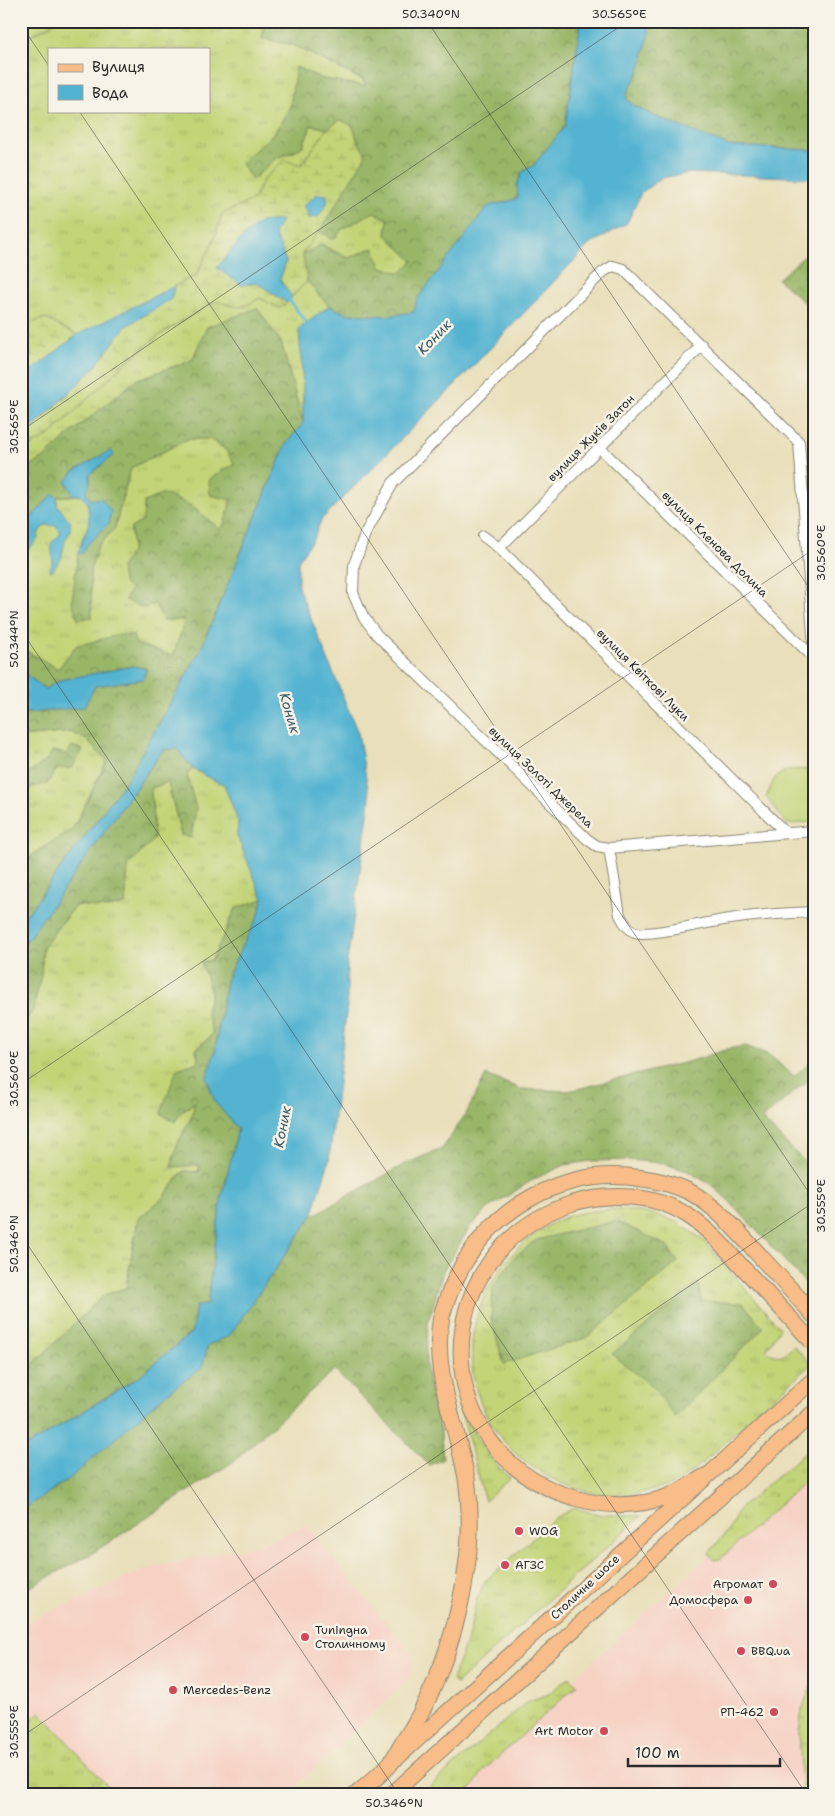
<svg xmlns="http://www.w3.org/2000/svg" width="835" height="1816" font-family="'Shantell Sans',sans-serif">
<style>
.built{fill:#f6d2c4}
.grass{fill:url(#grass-tufts);stroke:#768051;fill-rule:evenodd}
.forest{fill:url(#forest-crowns);stroke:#62704a}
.wetland{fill:url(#wetland-marsh);stroke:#768051}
.park{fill:#c2d477;stroke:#768051}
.water{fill:#52b3d1;stroke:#3e6f7e}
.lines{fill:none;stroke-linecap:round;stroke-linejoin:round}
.stream{stroke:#52b3d1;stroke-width:3}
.minor-casing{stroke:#8a8572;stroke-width:12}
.primary-casing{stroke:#8a8572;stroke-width:17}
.trunk-casing{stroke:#8a8572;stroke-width:18}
.minor{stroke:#fff;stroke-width:10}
.primary{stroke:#f8bd88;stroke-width:15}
.trunk{stroke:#f8bd88;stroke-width:16}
.ticks{fill:none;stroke:#2b2b2b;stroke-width:1;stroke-opacity:0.45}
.poi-dot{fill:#d1495b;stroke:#f7f3e8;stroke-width:2}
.labels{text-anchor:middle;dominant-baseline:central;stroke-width:5;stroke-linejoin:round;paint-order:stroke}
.street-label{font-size:12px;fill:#2b2b2b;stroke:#f7f3e8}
.poi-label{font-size:12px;fill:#2b2b2b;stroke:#f7f3e8;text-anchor:start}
.water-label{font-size:14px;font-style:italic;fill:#395b65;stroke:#f7f3e8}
.neatline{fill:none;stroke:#2b2b2b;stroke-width:2}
.ticks-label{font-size:12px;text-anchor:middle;fill:#2b2b2b}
</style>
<defs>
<pattern id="grass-tufts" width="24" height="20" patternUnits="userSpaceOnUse" patternTransform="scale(1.25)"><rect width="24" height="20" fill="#c2d477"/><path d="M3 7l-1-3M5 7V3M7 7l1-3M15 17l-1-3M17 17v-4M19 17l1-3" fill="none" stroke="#a7b667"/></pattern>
<pattern id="forest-crowns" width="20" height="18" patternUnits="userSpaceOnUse" patternTransform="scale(1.25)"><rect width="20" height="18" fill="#99b668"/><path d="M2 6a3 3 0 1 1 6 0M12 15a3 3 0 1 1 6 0" fill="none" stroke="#7d9456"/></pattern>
<pattern id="wetland-marsh" width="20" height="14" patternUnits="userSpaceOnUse" patternTransform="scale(1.25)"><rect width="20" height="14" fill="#c2d477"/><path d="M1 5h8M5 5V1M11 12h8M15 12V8" fill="none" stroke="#a7b667"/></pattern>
</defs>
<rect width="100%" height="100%" fill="#f7f3e8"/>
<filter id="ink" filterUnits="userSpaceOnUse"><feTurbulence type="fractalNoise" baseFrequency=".02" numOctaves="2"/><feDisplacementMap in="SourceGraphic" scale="10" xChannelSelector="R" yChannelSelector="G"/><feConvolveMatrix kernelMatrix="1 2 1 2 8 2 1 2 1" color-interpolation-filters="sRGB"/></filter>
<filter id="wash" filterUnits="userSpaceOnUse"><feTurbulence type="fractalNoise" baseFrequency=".0096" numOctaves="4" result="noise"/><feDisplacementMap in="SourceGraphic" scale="20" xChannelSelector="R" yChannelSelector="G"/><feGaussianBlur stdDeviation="1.12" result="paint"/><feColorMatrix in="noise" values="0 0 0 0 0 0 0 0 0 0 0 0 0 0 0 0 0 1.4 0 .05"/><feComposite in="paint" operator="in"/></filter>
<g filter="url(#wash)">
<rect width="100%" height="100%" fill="#e9dfba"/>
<path class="built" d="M814,1468V1714L812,1795H443L470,1773L736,1531Z
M306,1525L411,1654L413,1667L407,1681L287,1795H21V1625L149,1568L262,1544Z"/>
<path class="grass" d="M53,21H265L262,39L291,44L364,81L365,86L323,79L296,68L290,107L275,132L242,163L253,179L276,158L294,152L303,146L311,125L327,129L301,165L264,179L253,200L222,214L215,237L197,275L77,335L44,318L21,328V54L29,36L52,24ZM49,49H209V111H49Z
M374,211L388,219L386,235L413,261L401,273L381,267L373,248L348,258L322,245L302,254L319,231L333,239L342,229Z
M307,281L329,306L299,329L303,384V423L281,342L207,327L192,360L136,380L70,434L43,459L21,471V452L51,434L124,364L161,334L216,301C238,308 239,310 260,298L280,308Z
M188,439H210L226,450L235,465L221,471C230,499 234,503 221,530L190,505L143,521L131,528L132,550L121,568L138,605L144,608L155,603L163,620H185L173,656L135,644L76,646L58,669L21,648V523H26L28,540L25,549L38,539L39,531L46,524L57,526L61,533L51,544L53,560L50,570L61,559L65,540L70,532V521L57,505V497L80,495L88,503L89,523L82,540L91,617L90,570L98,546L115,527L131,468Z
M71,732L87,740L107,761L73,829L36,852L21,866V737Z
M192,768L209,778L224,784L238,821L237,836L263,899L236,908L212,960L201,962L211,992L206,1012L213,1034L196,1049L199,1062L182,1111L196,1102L192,1116L177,1145L171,1167L200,1165L198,1172L183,1171L163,1198L138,1219L126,1288L104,1295L21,1376V1026L33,1011L41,974L43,947L76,904L105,908L125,905L128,866L154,839L151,788L168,782L181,835L191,837L196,809L187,775Z
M610,1209L635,1211L660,1216L677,1222L702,1239L780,1328L766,1350C777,1360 785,1355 794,1346L811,1364C783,1389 755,1415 727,1440C710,1455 692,1475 671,1485C666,1487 659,1488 653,1490C626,1497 601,1497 575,1488C482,1457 441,1358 497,1274C513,1249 538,1228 566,1217C580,1212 595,1211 610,1209Z
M459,1403C472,1433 485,1456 510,1478L485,1501Z
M814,1445V1473L720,1559L714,1560L709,1553L729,1529L739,1509Z
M574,1508L602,1515L641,1516L456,1684L452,1680L469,1635L476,1601L485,1581L557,1517Z
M568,1678H571L577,1685L483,1771L473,1787L463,1795H420L528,1701L547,1695Z
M814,1679V1795H800L802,1792L799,1733L802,1709Z
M40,1712L116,1795H21V1729Z"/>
<path class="forest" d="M265,21H581L565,126L533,166L522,172L517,185L518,198L507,202L488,206L414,312L388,316L348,314L329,306L307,281L302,254L322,245L348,258L373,248L381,267L401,273L413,261L386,235L388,219L374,212L342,229L333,240L319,231L366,155L357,140L353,126L340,120L327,129L311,125L303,146L294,152L276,158L252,180L241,163L275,132L290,107L296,67L323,79L365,86L364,80L291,44L262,39Z
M651,21H814V150L729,146L656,117L633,105L626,99C627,88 634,83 638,73C644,56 647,39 651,21Z
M814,248V311L778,279Z
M257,308L281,342L303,423L286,444L200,651L126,781L21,922V866L36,852L73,829L107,761L87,740L71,732L21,737V714L84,707L95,686L143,679L146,669L133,666L61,680L45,689L21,671V648L58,669L76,646L118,635H133L136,644L173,656L185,620H163L155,603L144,608L125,600L130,590L123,583L121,568L132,550L131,528L143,521L144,502L163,494L190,505L221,530L227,517L231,500L210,495L209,480L221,471L235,465L226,450L210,439H188L131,468L122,498L115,528L98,546L90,570L92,617L78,619L72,601L78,553L96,535L91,500L86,492L90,483V474L114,455L66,482L73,495L57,497L53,494L26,523H21V471L43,459L70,434L136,380L192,360L207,327Z
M72,746L83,750L72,768L57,769L47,784L32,787L21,798V782L25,776L47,760L52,751L67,754Z
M177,749L192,768L187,775L196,809L191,838L181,835L168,782L151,788L154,839L128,866L125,905L105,908L76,905L43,947L41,974L33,1011L21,1026V949L163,750Z
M263,899L258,918L242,946L226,981L215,1051L207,1078L215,1102L238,1129L221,1200L207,1305L196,1306L192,1332L137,1378L21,1450V1376L104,1295L126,1288L138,1219L163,1198L183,1171L199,1172L200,1165L171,1167L177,1145L192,1116L195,1102L182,1111L175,1122L161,1114L163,1106L177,1069L199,1062L196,1050L213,1034L206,1012L211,992L201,962L212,960L236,908Z
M746,1046L769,1055L794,1076L814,1060V1075L762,1119L814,1171V1283L809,1287L728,1200L710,1184L687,1171L662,1163L628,1160L590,1161L565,1165L534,1179L490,1207L470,1227L443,1271L428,1323L426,1360L429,1387L441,1434L443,1459L429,1465L334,1370L233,1462L91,1554L21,1592V1511L66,1481L167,1393L202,1368L208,1345L229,1336L312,1216L407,1163L442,1149L467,1112L486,1075L521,1089L569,1091L691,1061L728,1049Z
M616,1221L666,1245L678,1262L586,1338L504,1364L491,1319L493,1286L515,1257L536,1240Z
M699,1283L701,1301L743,1303L763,1328L675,1417L653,1387L612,1354Z"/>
<path class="wetland" d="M21,21H53L52,24L29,36L21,54Z
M340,120L353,126L357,140L366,155L324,224L302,254L307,281L292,297L280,280L286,261L274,233L281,220L217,267L241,285L257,283L287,303L280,308L260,298C239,310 238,308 216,301L161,334L124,364L51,434L21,452V428L30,431L94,368L125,327L171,299L175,286L197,275L215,237L222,214L253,200L264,179L284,160L301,165L327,129Z
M44,318L77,335L21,379V328Z"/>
<path class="park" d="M814,769V819L812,822L787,824L766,797L775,778L786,770Z"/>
<path class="water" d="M581,21H651C648,38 644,57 638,73C634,83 627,88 626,99L633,105L656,117L729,146L814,150V178L690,173L661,178L641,193L627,223L589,245L458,382L321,520L315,536L298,561V587L358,733L370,800L351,936L347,961V1006L329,1161L312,1216L229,1336L208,1345L202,1368L167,1393L70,1478L21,1511V1450L137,1378L192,1332L196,1306L207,1305L221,1200L238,1129L215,1102L207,1078L215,1051L226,981L243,944L258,918L263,899L237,836L238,821L224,784L209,778L192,768L177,749L163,750L21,949V922L126,781L200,651L286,444L303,423V384L299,329L329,306L348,314L388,316L414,312L417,299L488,206L507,202L518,198L517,185L522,172L533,166L565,126Z
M317,194L327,195V204L318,217L309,218L307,210L303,206Z
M282,220L274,233L286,261L280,280L292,297L287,303L258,283L241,285L217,268L241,239L260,222Z
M175,286L171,299L125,327L94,368L30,431L21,428V379L77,335Z
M111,450L114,455L90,474V483L86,492L91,500L101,498L111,511L109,523L87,545L82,554L78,553L89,523L88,503L80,495H73L66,482L73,472Z
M53,494L57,497V505L70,521V532L65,541L61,559L52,571L50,570L53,560L51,544L61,533L57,526L46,525L39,531L38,539L28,550L25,549L28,540L26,523Z
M133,666L146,669L143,679L95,686L84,707L21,714V671L45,689L61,680Z"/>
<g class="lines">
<path class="stream" d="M289,300L307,323"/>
</g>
</g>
<g filter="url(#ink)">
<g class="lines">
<g class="minor-casing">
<path id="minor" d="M599,447L814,658
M483,536L499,548L785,832
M499,548L702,345
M814,648L799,442L623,269L613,266L603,272L393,483L365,534L354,565L353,593L363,616L377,635L587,839L597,846L609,848L814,831
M609,848L620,915C623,921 628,930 635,932C649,937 712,921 730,919C758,915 786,913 814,912"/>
</g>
<g class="primary-casing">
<path id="primary" d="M707,1475C694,1482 680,1492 666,1497C638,1507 604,1507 575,1498C423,1454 424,1251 573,1203C610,1192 654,1194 687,1215C710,1230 727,1250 745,1270C768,1294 791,1319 814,1344
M397,1758L814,1379
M391,1795L814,1412"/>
</g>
<g class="trunk-casing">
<path id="trunk" d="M356,1795C367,1785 380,1775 390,1764C395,1758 399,1750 403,1743C449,1673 479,1565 467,1482C459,1428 431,1375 441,1319C444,1304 451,1289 457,1276C491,1207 563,1167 640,1178C656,1180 673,1184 688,1191C717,1206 738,1232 759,1255C777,1275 796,1295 814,1315"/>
</g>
<use href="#minor" class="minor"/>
<use href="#primary" class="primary"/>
<use href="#trunk" class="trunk"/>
</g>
</g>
<path class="ticks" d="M427,21L814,595M21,25L49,66M79,111L814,1200M21,431L628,21M21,630L807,1795M21,1084L814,549M21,1235L399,1795M21,1737L814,1202"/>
<g class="poi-dot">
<circle cx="519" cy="1531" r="5"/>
<circle cx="505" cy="1565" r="5"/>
<circle cx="773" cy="1584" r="5"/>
<circle cx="748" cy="1600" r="5"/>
<circle cx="305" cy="1637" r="5"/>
<circle cx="741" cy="1651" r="5"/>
<circle cx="173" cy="1690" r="5"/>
<circle cx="774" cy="1712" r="5"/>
<circle cx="604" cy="1731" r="5"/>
</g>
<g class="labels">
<g class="street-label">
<text transform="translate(591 438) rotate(-45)">вулиця Жуків Затон</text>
<text transform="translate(715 544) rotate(45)">вулиця Кленова Долина</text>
<text transform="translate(643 675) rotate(45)">вулиця Квіткові Луки</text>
<text transform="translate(541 777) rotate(44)">вулиця Золоті Джерела</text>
<text transform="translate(585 1587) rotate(-43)">Столичне шосе</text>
</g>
<g class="poi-label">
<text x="529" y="1531">WOG</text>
<text x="515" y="1565">АГЗС</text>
<text x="763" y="1584" text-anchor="end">Агромат</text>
<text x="738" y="1600" text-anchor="end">Домосфера</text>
<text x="315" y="1630">Tuningна<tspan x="315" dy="14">Столичному</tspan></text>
<text x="751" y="1651">BBQ.ua</text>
<text x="183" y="1690">Mercedes-Benz</text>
<text x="764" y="1712" text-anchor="end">РП-462</text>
<text x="594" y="1731" text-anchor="end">Art Motor</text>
</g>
<g class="water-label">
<text transform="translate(434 337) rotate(-46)">Коник</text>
<text transform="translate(290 713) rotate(74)">Коник</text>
<text transform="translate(282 1127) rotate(-79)">Коник</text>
</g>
</g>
<rect width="835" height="1816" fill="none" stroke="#f7f3e8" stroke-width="55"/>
<rect x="48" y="48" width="162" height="65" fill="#f7f3e8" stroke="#a5a39c"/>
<rect x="58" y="64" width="25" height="8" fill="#f8bd88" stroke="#a5a39c"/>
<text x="92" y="72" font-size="15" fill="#2b2b2b">Вулиця</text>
<rect x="58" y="85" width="25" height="15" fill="#52b3d1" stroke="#a5a39c"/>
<text x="92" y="98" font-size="15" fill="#2b2b2b">Вода</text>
<path d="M628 1758v8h152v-8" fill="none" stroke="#2b2b2b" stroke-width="2.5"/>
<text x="635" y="1758" font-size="15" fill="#2b2b2b" stroke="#f7f3e8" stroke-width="4" paint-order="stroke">100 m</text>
<rect x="28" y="28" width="780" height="1760" class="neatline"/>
<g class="ticks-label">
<text x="431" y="18">50.340°N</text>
<text x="619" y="18">30.565°E</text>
<text transform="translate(14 427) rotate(-90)" y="4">30.565°E</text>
<text transform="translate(821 553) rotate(-90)" y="4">30.560°E</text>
<text transform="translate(14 639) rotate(-90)" y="4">50.344°N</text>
<text transform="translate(14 1079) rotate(-90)" y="4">30.560°E</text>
<text transform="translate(821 1206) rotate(-90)" y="4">30.555°E</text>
<text transform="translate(14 1244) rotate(-90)" y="4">50.346°N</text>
<text transform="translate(14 1732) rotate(-90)" y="4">30.555°E</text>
<text x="394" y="1807">50.346°N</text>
</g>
</svg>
